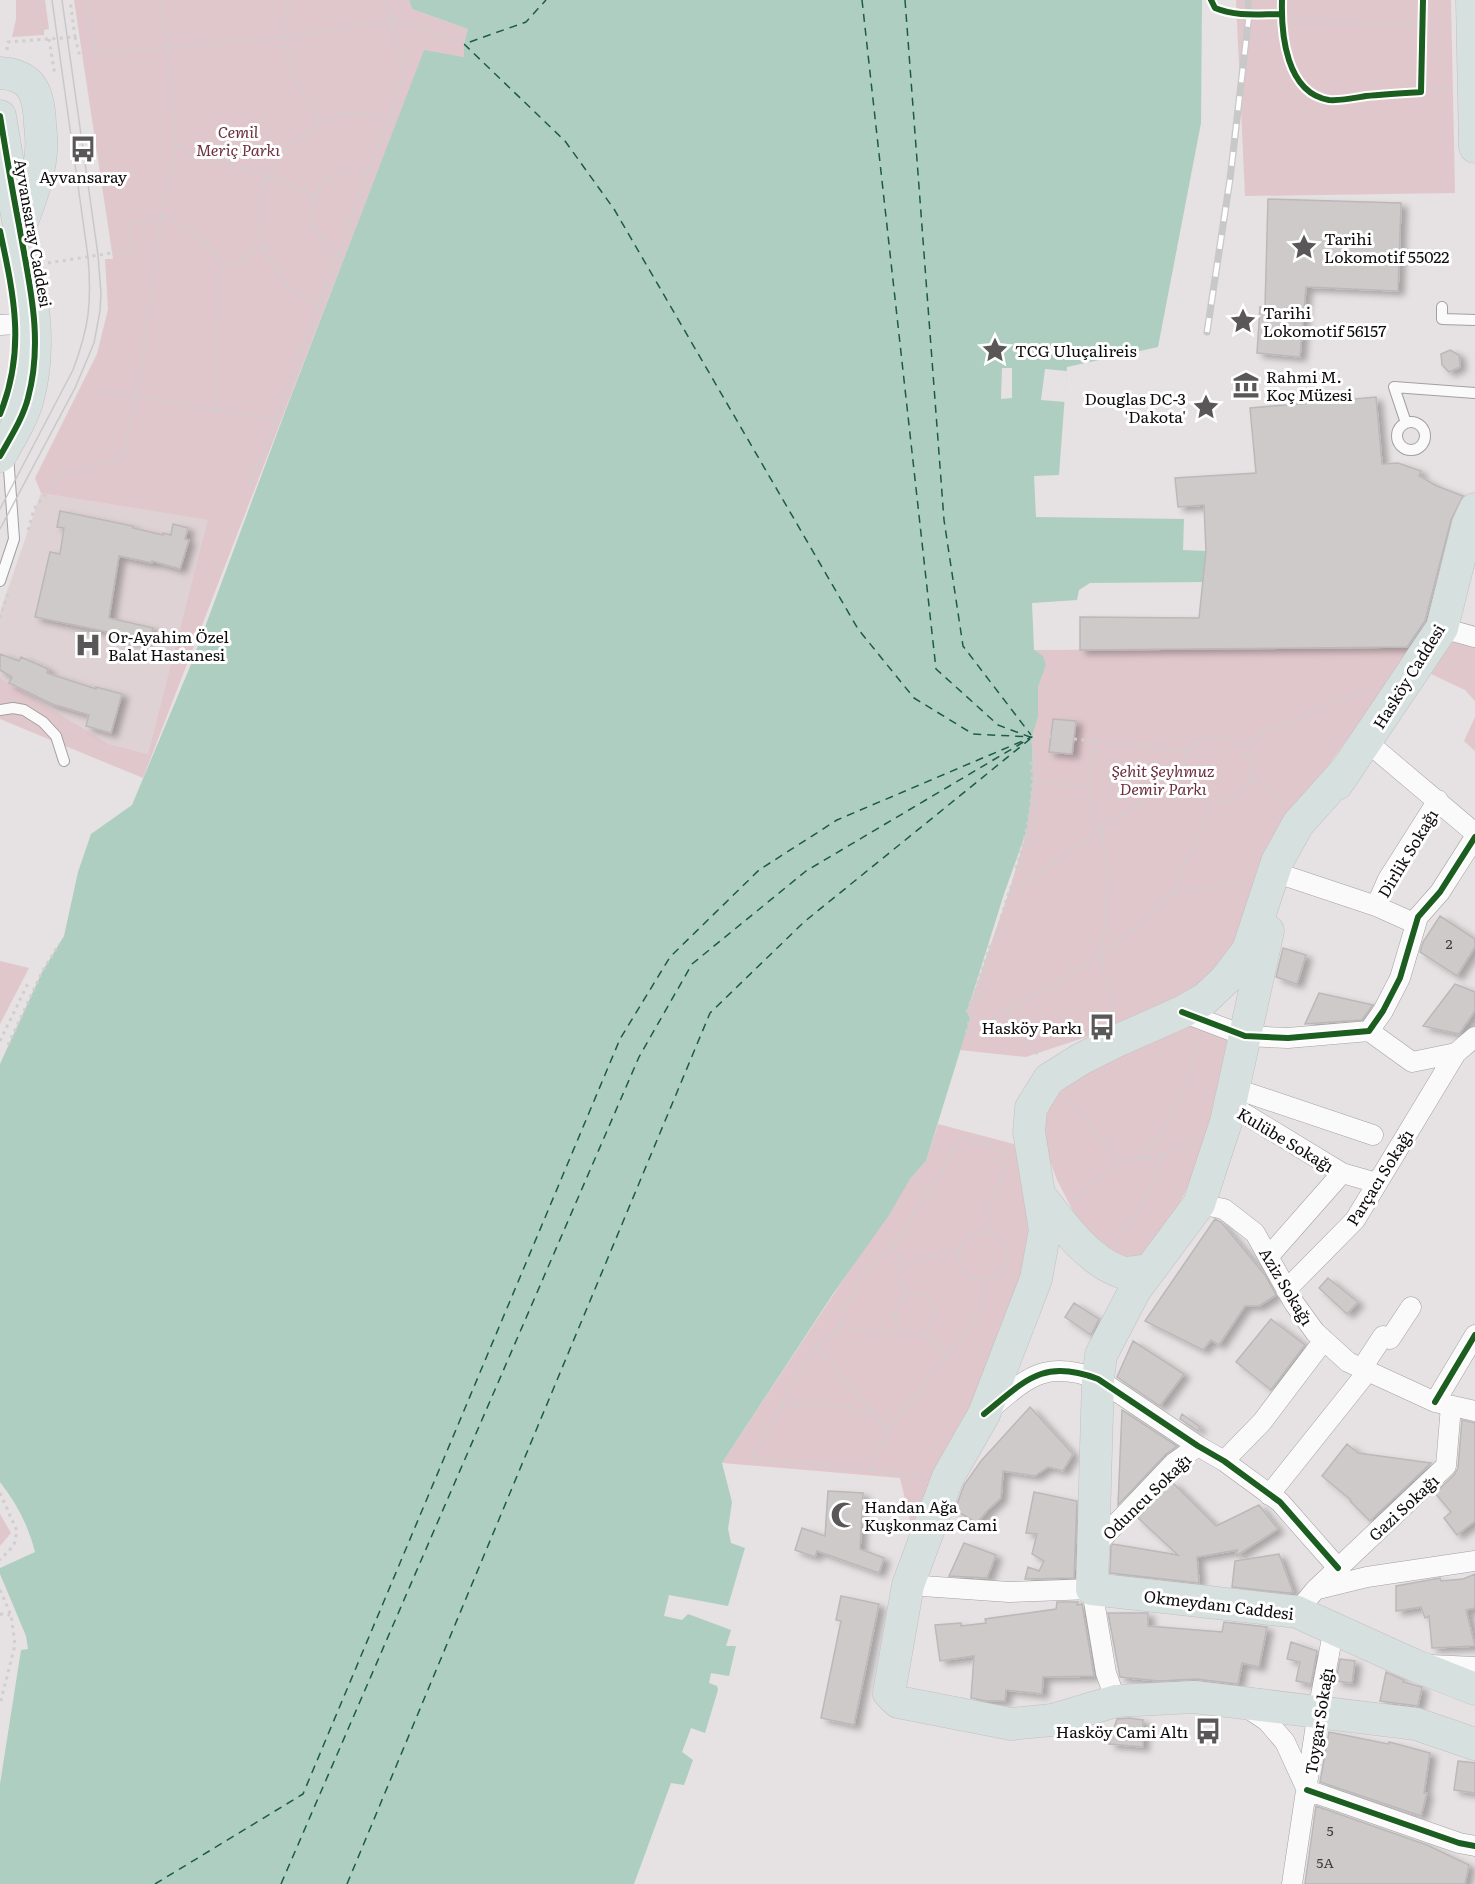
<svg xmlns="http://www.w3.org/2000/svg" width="1475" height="1884" font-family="Literata,serif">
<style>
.built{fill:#ded2d4}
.green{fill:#e0c7cc}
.water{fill:#aecec2}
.pier{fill:#e6e1e2}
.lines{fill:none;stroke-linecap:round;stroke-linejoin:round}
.ferry{stroke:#1d5b48;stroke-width:1.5;stroke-dasharray:8 6;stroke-linecap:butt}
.building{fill:#cecaca;stroke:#bcb8b9;stroke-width:1.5;filter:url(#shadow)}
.service-casing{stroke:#a3a0a0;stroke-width:12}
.minor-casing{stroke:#a3a0a0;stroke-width:21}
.primary-casing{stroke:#c2bfc0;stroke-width:33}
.path{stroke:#d0cece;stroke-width:3;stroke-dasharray:3 4.5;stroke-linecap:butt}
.service{stroke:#fbfafb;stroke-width:10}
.minor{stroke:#fbfafb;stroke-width:20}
.primary{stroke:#d6e1df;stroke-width:32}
.tram{stroke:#c9c8c8;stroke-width:1.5}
.rail-casing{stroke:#c9c8c8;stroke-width:7}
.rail{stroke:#fff;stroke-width:4.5;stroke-dasharray:14;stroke-linecap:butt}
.cycleway-casing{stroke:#fff;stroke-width:10}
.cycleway{stroke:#1b5e20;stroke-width:6}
.labels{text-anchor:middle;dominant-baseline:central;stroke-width:6;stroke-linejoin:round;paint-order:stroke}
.number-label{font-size:14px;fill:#403c3d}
.park-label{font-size:16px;font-style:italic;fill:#6c2f3f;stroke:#fff}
.poi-label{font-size:16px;fill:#0f0c0d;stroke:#fff;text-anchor:start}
.street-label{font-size:16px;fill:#0f0c0d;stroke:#fff}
</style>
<defs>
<filter id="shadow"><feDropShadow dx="6" dy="4" stdDeviation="3" flood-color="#0004"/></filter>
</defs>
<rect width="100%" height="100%" fill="#e6e1e2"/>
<path class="built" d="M41,493L209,520L148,754L109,744L0,678V612Z"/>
<path class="green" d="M16,0H45L49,29L44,30V35L12,37L16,19Z
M74,0H409L412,9L468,29L464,44V57L424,51L143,778L0,719V678L109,744L148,754L208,520L41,493L35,478L97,354L108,309L105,259H113Z
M1236,0H1451L1455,193L1245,196Z
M1450,640H1475V701L1465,690L1431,674Z
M1413,648L1315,784L1235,953L1176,1007L1026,1057L960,1050L970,1019L967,1012L1009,892L1027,830L1033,780L1032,737L1038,717V687L1046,665L1034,650Z
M1475,717V751L1464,741Z
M0,961L29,968L0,1024Z
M1190,1016L1239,1034L1207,1150L1166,1229L1145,1253L1129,1262L1094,1239L1075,1215L1057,1180L1046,1150L1043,1125L1053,1098L1079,1076Z
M938,1124L1014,1144L1041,1197L1036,1279L912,1529L900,1478L722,1463L910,1179L926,1161Z
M0,1514L11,1533L0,1546Z"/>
<path class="water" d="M409,0H1202L1201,123L1158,347L1067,367L1059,475L1034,476L1036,517L1184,519L1183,550L1206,551L1204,582L1090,583L1079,590L1077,600L1032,603L1034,650L1043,656L1046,665L1038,687V717L1032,737L1033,780L1027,830L1004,894L967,1012L970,1019L926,1161L910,1179L889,1215L833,1294L722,1463L732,1502L728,1529L731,1543L745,1548L728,1606L669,1595L664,1616L682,1620L688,1614L731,1630L726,1646H736L729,1676L711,1673L709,1683L717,1686L718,1690L705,1733L691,1728L682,1752L693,1760L684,1785L671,1783L634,1884H0V1784L21,1650L28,1649L26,1636L0,1574V1568L35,1552C28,1525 17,1504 0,1482V1064L42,972L64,936L78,872L91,834L132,805L192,662L285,412L424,50L464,57V44L468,29L412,9Z"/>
<path class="pier" d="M1002,368H1012V398L1001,399Z
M1045,369L1067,371L1065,402L1041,400Z"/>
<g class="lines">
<path class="ferry" d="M862,0L936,669L998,725L1030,737
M905,0L944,520L963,646L1031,735
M155,1884L303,1794L620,1039L670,957L759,870L837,820L1032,737L973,734L914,698L858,629L614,209L565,141L464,44L526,22L546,0
M281,1884L639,1057L692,964L806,871L1027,740
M347,1884L710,1013L804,922L1030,739"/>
</g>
<path class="building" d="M1268,199L1401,203L1398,291L1306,287L1300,357L1257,353L1260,307H1265Z
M1450,350L1459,355L1460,367L1449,372L1442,365L1441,354Z
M1376,397L1382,464L1398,463L1421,471L1419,476L1437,486L1463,496L1451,520L1425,621L1407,647L1080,650V617L1199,618L1206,551L1204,505L1178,507L1175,478L1256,473L1250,408Z
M60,511L133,526V528L163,535V533L171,535L173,524L188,528L185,539L189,540L180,569L152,561V563L119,556L109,618L153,628L150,640L144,639L143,643L117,638L118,634L35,617L50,552L60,554L64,528L57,527Z
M0,654L19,661L21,657L48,669L47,673L96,689V687L122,694L111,733L86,726L89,715L52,704L9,683L12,677L0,670Z
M1053,719L1076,721L1072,754L1049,752Z
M1440,916L1475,939V947L1457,976L1420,952L1423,942Z
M1283,948L1306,955L1297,984L1276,977Z
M1455,984L1475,992V1011L1459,1034L1423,1026Z
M1319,993L1373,1005L1362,1020L1305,1024Z
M1215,1219L1221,1222L1265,1275L1276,1295L1259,1306H1245L1219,1345L1211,1340L1203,1350L1145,1321Z
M1328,1278L1358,1302L1347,1314L1319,1288Z
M1074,1303L1099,1319L1091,1335L1065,1317Z
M1271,1319L1305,1345L1271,1390L1236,1362Z
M1133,1341L1184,1374L1160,1406L1117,1377Z
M1030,1407L1073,1454L1063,1471L1048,1467L1035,1476L1003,1471L1001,1498L987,1511L977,1523L955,1510L964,1485L981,1461Z
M1122,1410L1177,1446L1165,1455L1118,1505Z
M1182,1414L1200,1427L1198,1431L1180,1419Z
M1462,1420L1475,1423V1521L1457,1535L1444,1518L1451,1512L1435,1493L1454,1475L1458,1468Z
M1347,1444L1358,1453L1431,1463L1370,1521L1350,1501L1351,1500L1322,1476Z
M1172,1482L1216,1526L1259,1505L1278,1529L1236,1556L1237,1550L1197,1557L1199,1583L1110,1573L1111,1546L1113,1544L1178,1555L1138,1518Z
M828,1491L863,1493L860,1549L884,1558L879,1573L817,1551L815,1557L795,1550L802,1528L825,1536Z
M1034,1492L1077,1501L1074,1578L1025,1579L1028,1567L1039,1571L1044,1561L1032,1554L1037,1534L1026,1533Z
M964,1543L996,1555L987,1578L949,1576Z
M1279,1554L1293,1592L1288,1593L1232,1587L1235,1561Z
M1475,1574V1608L1466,1610L1475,1646L1432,1648L1429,1616L1425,1618L1421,1607L1396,1611V1586L1440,1578L1441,1581L1463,1579Z
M841,1596L879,1604L854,1725L821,1718L841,1621L836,1620Z
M1057,1602H1078L1077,1605L1082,1604L1094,1676L1043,1677L1042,1694L1006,1690L1005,1701H986L971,1698L974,1656L940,1661L935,1625L961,1623V1626L986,1623L985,1619L1056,1609Z
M1108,1613H1148V1626L1222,1632L1224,1622L1267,1627L1259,1667L1242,1663L1238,1684L1196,1679L1159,1681L1120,1677Z
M1291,1642L1317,1651L1311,1684L1296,1681L1300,1662L1287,1659Z
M1340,1659L1355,1661L1352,1683L1336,1681Z
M1386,1672L1404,1680L1403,1682L1422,1687L1418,1706L1380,1701Z
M1129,1718L1143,1720V1747L1109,1744L1117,1719Z
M1329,1732L1388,1744L1389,1742L1430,1753L1424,1793H1427L1421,1816L1320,1782Z
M1458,1761L1475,1763V1793L1454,1790Z
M1316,1806L1427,1845L1469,1865L1465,1884H1305Z"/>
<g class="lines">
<g class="service-casing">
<path id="service" d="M1442,307V319L1475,320
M1397 436a14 14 0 1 1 28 0a14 14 0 1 1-28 0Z
M1406,423L1394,387L1475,393
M0,581L14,539L8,455
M0,710L13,708L24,710L43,722L56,736L64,761"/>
</g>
<g class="minor-casing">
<path id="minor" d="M0,325L16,324
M1442,628L1475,637
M1366,741L1475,833
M1286,876L1376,906L1416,924
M1376,906L1388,879L1438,800
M1182,1012L1245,1036L1288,1038L1369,1031L1383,1011L1400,978L1418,917L1440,892L1475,837
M1369,1031L1412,1062L1456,1053L1475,1037
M1233,1088L1373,1135
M1230,1105L1342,1173L1377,1183
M1199,1204L1224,1209L1255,1233L1294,1303L1315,1332L1348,1362L1435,1402L1475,1411
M1269,1256L1342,1173
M1286,1290L1355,1220L1456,1053
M1362,1368L1383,1336L1390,1339L1411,1307
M1435,1402L1475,1335
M988,1411C1027,1378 1044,1359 1098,1379L1198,1446L1224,1461L1280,1502L1338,1568
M1224,1461L1262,1422L1324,1340
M1269,1495L1368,1371
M1095,1546L1174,1463L1198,1446
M908,1585L1009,1592L1092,1589L1106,1673L1116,1701
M1318,1589L1367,1577L1475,1561
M1297,1612L1315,1590L1446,1466L1451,1406
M1430,1665L1475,1667
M1246,1707L1267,1721L1285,1742L1307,1790
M1307,1790L1459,1843L1475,1846
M1292,1884L1318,1711L1334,1628"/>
</g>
<g class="primary-casing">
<path id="primary" d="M1472,0L1475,147
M0,73C33,75 39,94 40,124C41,133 42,143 41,152C39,177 30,201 21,224
M0,116C6,153 12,189 19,225C29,283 44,339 28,398C23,418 10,438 0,456
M1348,768L1298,824L1277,862L1248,950L1226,979L1205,999L1182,1012L1121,1039L1081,1059L1049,1079L1031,1108L1029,1132L1045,1230L1036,1279L984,1414L948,1477L908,1585L889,1693L898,1702L1011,1724L1052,1720L1116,1701L1194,1697L1416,1724L1475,1744
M1337,784L1442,628L1468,524L1475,509
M1268,931L1226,1122L1199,1204L1135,1290L1101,1355L1098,1379L1092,1589L1297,1612L1414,1665L1475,1689
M1042,1198C1062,1224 1088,1261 1121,1272C1128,1274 1141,1271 1149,1270"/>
</g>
<path class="path" d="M87,0L95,54L282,37L392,20L464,44
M289,0L282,37L296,79L321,123
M1282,20L1423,24
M75,37L80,57
M49,39L55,76
M7,50L8,42L75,37L70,0
M1421,92L1452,89
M176,146L266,176L315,195
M339,254C327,247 313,234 312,218C310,187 337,163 367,173
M48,263L131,250L129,223L166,217L180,223L211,248L223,268
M319,305C312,301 302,297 295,292C262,263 249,216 267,175C272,163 281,155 290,146C302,133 322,119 340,115C357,112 374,115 390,118
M96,390L137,396L162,213L176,146L168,46L161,0
M217,410L218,271L263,246
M251,484L339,254L367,173L390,118L404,75L392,20L385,0
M28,530L34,509L62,474C81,470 102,462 121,461L137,396L274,420
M0,618L8,593
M1051,736L1032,737L1037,780L1033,831L1009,892L965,1035L1100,957L1174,892L1245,883
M1074,739L1189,751
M1095,741L1088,788L1103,843L1108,878L1105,926L1100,957L1115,1016
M1242,746C1283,805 1176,825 1184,764C1189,733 1222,730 1242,746L1258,736L1373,686
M1250,778L1266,787L1285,802
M1037,780L1088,788
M1016,868C1027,833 1035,798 1031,761
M1009,892L1020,887L1153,792L1186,782
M1174,892L1212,802
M1008,1010L1012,1030L1041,1057
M967,1012L991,943
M0,1041L29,981
M8,1045L42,972L59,944
M1064,1097L1120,1159L1073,1200
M1140,1158L1163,1131L1179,1100L1201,1038
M1120,1159L1161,1156L1194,1143
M959 1256a24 24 0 1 1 48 0a24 24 0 1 1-48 0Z
M986,1232L990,1200L1009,1162
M1115,1244L1151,1191L1161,1156
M893,1245L860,1277L844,1308L840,1326L817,1345L788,1389L779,1412L752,1458L924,1476
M960,1247L900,1265L893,1245L940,1173L960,1138L990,1144L1009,1154
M900,1265L904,1298
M895 1314a20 20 0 1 1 40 0a20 20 0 1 1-40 0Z
M840,1326L882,1334L904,1332
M923,1333L932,1343L950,1352
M817,1345L887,1431
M781,1406L807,1404L844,1406L874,1415
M871,1471L887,1431L964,1335L983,1306V1281
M0,1493L17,1531L14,1545L0,1560
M0,1590L11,1615L15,1645L0,1704
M0,1614L10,1615"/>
<use href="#service" class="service"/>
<use href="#minor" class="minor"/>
<use href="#primary" class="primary"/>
<path class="tram" d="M0,509L73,370C89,327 92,303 88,257L52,0
M0,529L75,388L94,343L100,311L101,293L98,255L62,0"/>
<g class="rail-casing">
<path id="rail" d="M1207,332L1230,179L1249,15L1248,0"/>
</g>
<use href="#rail" class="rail"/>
<g class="cycleway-casing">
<path id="cycleway" d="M1211,0L1215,8C1237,17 1258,14 1282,14
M1282,0C1281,34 1286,93 1329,100C1341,101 1354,98 1366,96C1384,94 1403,93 1421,92L1423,0
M0,116C6,153 12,189 19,225C29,283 44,339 28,398C23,418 10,438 0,456
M0,231C14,296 26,350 0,414
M1182,1012L1245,1036L1288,1038L1369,1031L1383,1011L1400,978L1418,917L1440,892L1475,837
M1435,1402L1475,1335
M984,1414C1025,1381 1042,1358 1098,1379L1198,1446L1224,1461L1280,1502L1338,1568
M1307,1790L1459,1843L1475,1846"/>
</g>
<use href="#cycleway" class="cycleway"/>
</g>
<defs>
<g id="bus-bare" transform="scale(2.07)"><path d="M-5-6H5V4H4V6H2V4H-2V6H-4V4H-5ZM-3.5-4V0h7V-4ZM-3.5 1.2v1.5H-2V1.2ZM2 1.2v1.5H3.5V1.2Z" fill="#5a5758" stroke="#fff" stroke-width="2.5" paint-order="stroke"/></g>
<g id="sight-bare" transform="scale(2.07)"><path d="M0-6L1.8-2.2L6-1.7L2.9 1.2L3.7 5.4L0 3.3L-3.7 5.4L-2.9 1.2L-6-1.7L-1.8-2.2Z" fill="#5a5758" stroke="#fff" stroke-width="2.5" paint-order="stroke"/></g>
<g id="museum-bare" transform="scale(2.07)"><path d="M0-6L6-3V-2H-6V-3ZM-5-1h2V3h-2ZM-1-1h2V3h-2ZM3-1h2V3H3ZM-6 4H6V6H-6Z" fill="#5a5758" stroke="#fff" stroke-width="2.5" paint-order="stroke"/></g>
<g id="hospital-bare" transform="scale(2.07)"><path d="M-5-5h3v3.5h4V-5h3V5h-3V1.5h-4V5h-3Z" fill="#5a5758" stroke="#fff" stroke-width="2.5" paint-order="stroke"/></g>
<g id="mosque-bare" transform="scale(2.07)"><path d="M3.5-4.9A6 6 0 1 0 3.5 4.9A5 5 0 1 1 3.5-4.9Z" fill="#5a5758" stroke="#fff" stroke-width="2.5" paint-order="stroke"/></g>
</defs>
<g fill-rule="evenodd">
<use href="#bus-bare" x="83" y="149"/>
<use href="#sight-bare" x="1304" y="247"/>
<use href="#sight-bare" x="1243" y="321"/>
<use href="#sight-bare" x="995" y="350"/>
<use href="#museum-bare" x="1246" y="385"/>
<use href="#sight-bare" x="1206" y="407"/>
<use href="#hospital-bare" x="88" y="645"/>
<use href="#bus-bare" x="1102" y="1027"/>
<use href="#mosque-bare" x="844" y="1515"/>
<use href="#bus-bare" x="1208" y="1731"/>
</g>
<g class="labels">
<g class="number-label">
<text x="1449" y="943">2</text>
<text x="1330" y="1830">5</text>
<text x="1325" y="1862">5A</text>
</g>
<g class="park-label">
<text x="238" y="131">Cemil<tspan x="238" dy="18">Meriç Parkı</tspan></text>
<text x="1163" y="770">Şehit Şeyhmuz<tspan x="1163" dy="18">Demir Parkı</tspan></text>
</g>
<g class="poi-label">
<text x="83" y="176" text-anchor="middle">Ayvansaray</text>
<text x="1324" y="238">Tarihi<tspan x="1324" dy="18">Lokomotif 55022</tspan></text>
<text x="1263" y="312">Tarihi<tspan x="1263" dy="18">Lokomotif 56157</tspan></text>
<text x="1015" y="350">TCG Uluçalireis</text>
<text x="1266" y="376">Rahmi M.<tspan x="1266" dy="18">Koç Müzesi</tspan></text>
<text x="1186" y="398" text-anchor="end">Douglas DC-3<tspan x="1186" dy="18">'Dakota'</tspan></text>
<text x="108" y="636">Or-Ayahim Özel<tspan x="108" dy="18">Balat Hastanesi</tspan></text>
<text x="1082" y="1027" text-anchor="end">Hasköy Parkı</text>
<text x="864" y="1506">Handan Ağa<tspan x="864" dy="18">Kuşkonmaz Cami</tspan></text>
<text x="1188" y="1731" text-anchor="end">Hasköy Cami Altı</text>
</g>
<g class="street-label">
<text transform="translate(34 233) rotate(80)">Ayvansaray Caddesi</text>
<text transform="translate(1408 676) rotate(-58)">Hasköy Caddesi</text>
<text transform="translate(1407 853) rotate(-59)">Dirlik Sokağı</text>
<text transform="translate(1286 1139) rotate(31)">Kulübe Sokağı</text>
<text transform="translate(1379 1177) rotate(-58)">Parçacı Sokağı</text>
<text transform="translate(1287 1286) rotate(59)">Aziz Sokağı</text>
<text transform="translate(1146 1496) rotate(-44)">Oduncu Sokağı</text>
<text transform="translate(1403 1507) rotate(-43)">Gazi Sokağı</text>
<text transform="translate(1219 1604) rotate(7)">Okmeydanı Caddesi</text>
<text transform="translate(1318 1721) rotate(-81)">Toygar Sokağı</text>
</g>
</g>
</svg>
